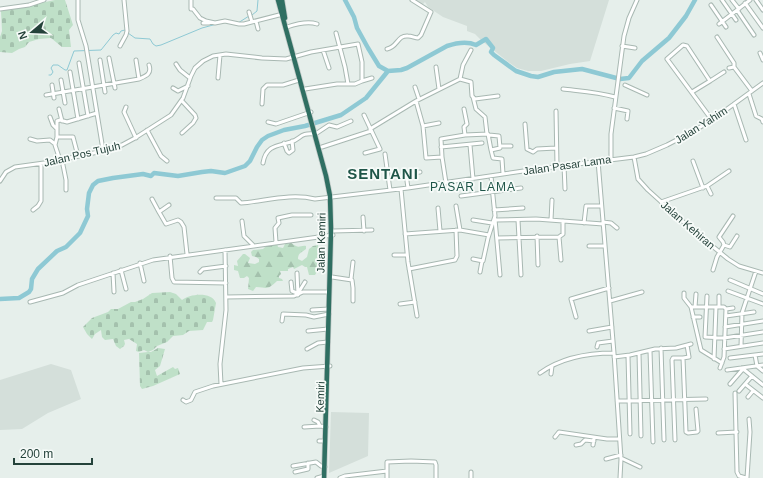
<svg xmlns="http://www.w3.org/2000/svg" width="763" height="478" font-family="Arial,sans-serif">
<style>
.built{fill:#d4dfda}
.forest{fill:url(#forest-firs)}
.cemetery{fill:url(#cemetery-stones)}
.lines{fill:none;stroke-linecap:round;stroke-linejoin:round}
.stream{stroke:#8ec9d4;stroke-width:1}
.river{stroke:#8ec9d4;stroke-width:4.5}
.minor-casing{stroke:#a8b8b2;stroke-width:5}
.highway-casing{stroke:#c2cac8;stroke-width:6}
.minor{stroke:#fff;stroke-width:3}
.highway{stroke:#2f6f62;stroke-width:4.5}
.labels{text-anchor:middle;dominant-baseline:central;stroke-width:3.5;stroke-linejoin:round;paint-order:stroke}
.street-label{font-size:11px;fill:#24423a;stroke:#f7fbf9}
.neighbourhood-label{font-size:12px;letter-spacing:1px;fill:#1f5548;stroke:#f7fbf9}
.district-label{font-size:15px;font-weight:bold;letter-spacing:1px;fill:#1f5548;stroke:#f7fbf9}
</style>
<defs>
<pattern id="forest-firs" width="22" height="20" patternUnits="userSpaceOnUse"><rect width="22" height="20" fill="#bfe0c8"/><path d="M5 1l3.5 6h-7zM16 11l3.5 6h-7z" fill="#a4c1ad"/></pattern>
<pattern id="cemetery-stones" width="16" height="16" patternUnits="userSpaceOnUse"><rect width="16" height="16" fill="#bfe0c8"/><path d="M2 7V4a2 2 0 0 1 4 0v3zM10 15v-3a2 2 0 0 1 4 0v3z" fill="#a4c1ad"/></pattern>
</defs>
<rect width="100%" height="100%" fill="#e6efeb"/>
<path class="built" d="M414,0H609L590,61L570,64L541,71H528L517,68L507,61L482,41L475,34L467,31V26L443,17L428,7L425,2L422,5Z
M51,364L71,370L81,399L48,413L22,429L0,430V380Z
M331,412L369,413L368,456L329,473Z"/>
<path class="forest" d="M289,241C292,243 293,245 296,246C299,248 302,245 306,246V249C301,253 298,253 298,259L302,261L307,257L309,249L313,246L318,245L320,258L317,267L318,270L315,275H309L307,267H305L302,265L294,269L293,267L288,269V271H280L281,274L279,276V278L282,279L283,281H277C267,290 269,288 256,287L253,291L248,289L249,278L247,276L244,278H240L238,271L234,270V265L238,266L237,261L243,254H245L250,258L248,263L255,264L259,262V259L256,257L252,256L251,252L253,250L263,249L268,244L277,243L278,247L283,248L286,242Z"/>
<path class="cemetery" d="M55,0H65L73,25L69,30L71,47H62L51,38L39,39L29,42L25,47L19,49L12,53L0,52V37L2,31L1,11Z
M170,292L176,294L182,300C189,294 212,291 216,303L213,320L212,322H207L203,330L189,331L183,335L173,336L167,342L157,346L153,350L148,352H151L158,348L165,349L160,366L155,370L157,376L173,367L175,369L178,368L180,374L153,386L142,389L140,386L139,353L148,352L144,350L139,352L136,351L137,344L129,339L124,340L125,344L124,346L120,349L116,346L113,339L105,340L102,337L101,330L95,334L92,339L87,334L83,327L92,318L108,312L111,309H118L131,302H135L143,299L152,293Z"/>
<g class="lines">
<path class="stream" d="M252,15L257,11L258,0
M238,23L249,16
M128,33L135,38L150,39L153,44L156,46L161,45L202,28L224,22L233,24
M49,75H51L53,72L51,68L53,65H58L65,70H67L74,51L101,50L113,35L116,33L119,34L121,31L125,30"/>
<path class="river" d="M345,0L354,17L357,28L368,48L379,66L388,71L401,70L407,68L447,46C456,43 467,41 476,45L486,39L493,48L491,52L494,55L516,71L531,76L538,77L554,72L582,69L620,79L629,78L642,61L669,38L686,16L695,0
M0,299L19,298L29,292L31,289L32,279L38,269L57,251L66,247L80,233L88,216L87,209L89,193L93,185L98,181L113,178L143,174L151,176L154,173L178,176L202,172L211,171L225,173L245,166L250,161L257,147L262,140L268,136L284,130L305,126L341,115L366,98L388,71"/>
<g class="minor-casing">
<path id="minor" d="M78,0V20L86,46L103,150
M191,0V9H193L200,18L206,21L215,23L225,21L239,24H244L283,14
M722,0L736,20
M732,0L739,9
M756,0L763,10
M745,3L763,28
M711,5L726,27
M0,9L29,5L44,0
M737,10L754,35
M249,12L252,22
M256,21L258,29
M203,23H209
M719,24L750,0
M287,27C296,24 308,21 317,24
M336,33L345,67L348,84
M717,37L734,63V67
M120,46L126,35L127,31L124,0
M622,46L635,48
M387,49C398,47 397,35 408,36C412,36 415,38 418,38L421,35L431,12L412,0
M323,50L329,68
M760,53L763,60
M109,58L115,88
M100,60L105,92
M136,60L139,79
M79,63L88,116
M176,64L180,70L190,78
M436,67L439,89
M729,68L734,67L752,91
M70,72L78,119
M218,78L220,55
M460,79L471,82L472,96L475,99L498,96
M61,80L65,103
M362,81L372,78
M710,81L724,72
M52,85L54,98
M625,85L647,95
M415,87L419,99
M173,88L178,91L188,86
M563,89C580,91 598,92 615,97
M692,92L710,81L687,46L683,45L667,59L712,120
M749,94L756,116L762,119L763,122
M46,95L139,79C146,76 152,74 149,65
M473,97L476,109L485,117L487,134
M182,101L195,115L196,118L193,123L182,133
M416,101L423,126L426,158L442,157
M262,104L263,89L267,85H283L299,80
M734,104L746,140
M126,107L124,112L136,138
M614,108L628,111L627,119
M59,109L62,121
M464,109L467,124L464,127L465,135
M556,111L557,166
M364,115L380,149L365,153
M50,117L53,125L57,129
M268,122L276,124L311,112
M525,124L527,149L533,152L537,149L556,148
M423,126L439,123
M370,129L416,101L460,79L463,65L471,50
M147,130L161,156L167,161
M317,133L329,125L337,127L351,121
M489,135L499,136L500,148L491,150L493,158L502,159L503,174
M57,137L55,145L60,160
M30,139L37,141L50,140L55,144
M284,143L287,151L289,153L293,150L292,141
M470,145L473,179
M500,146H511
M322,147L371,131
M441,147L482,143
M385,154L390,190
M78,156L73,137H57V121L60,120L67,122L97,113
M634,157L638,179L648,190L688,226L728,259L739,266L763,273
M62,160L66,180V190
M611,160V134L624,36L629,18L637,0
M598,161L614,353L621,459L620,478
M693,161L703,188
M263,163C266,145 278,146 291,142C301,139 300,132 315,134
M564,165L565,189
M0,181L6,172L15,167L51,162L98,152L122,145L135,138L171,115L183,98L191,76L195,68L203,61L213,56L226,54L262,58L286,59L311,52L358,44L362,62V81L355,84H337L305,89
M446,183L442,157L441,139L465,135L488,134L491,150
M707,186L711,194
M408,188L406,174L420,172
M401,189L408,262L417,316
M461,196L521,188
M216,198H236L241,203C265,201 291,193 315,199L408,188L537,169L634,157L646,154L667,145L692,132L712,120L763,83
M152,199L159,212
M661,202L707,186L729,171
M169,205L159,212L166,224L178,220L181,222L184,227L187,254
M456,206L460,230
M438,208L440,231
M33,210L38,206L41,201V164
M494,210L523,208
M363,217L364,231
M495,219L500,275
M473,220L492,223
M496,220L536,219L603,224
M518,220L521,275
M551,220L552,200
M242,221L244,236L253,245
M603,222L611,223L617,228
M584,223L586,206H601
M333,231L372,230
M405,234L460,230L489,235
M537,236L538,265
M559,237L563,234V221
M497,238L559,237L561,260
M276,242L275,228L279,223L278,218L292,215H311
M724,245L730,247L737,236
M589,246H605
M394,255H407
M170,256L172,278L174,282L226,283
M473,259L483,261L488,238L495,216L491,176
M140,263L144,281
M409,269L455,260L457,256L456,230
M121,270L126,289
M713,270L717,257L724,245L723,242L719,237L733,216
M200,272L203,269L226,266
M480,272L482,261
M113,273L114,292
M297,273L298,295
M332,277L352,280L353,288V301
M351,279L353,262
M730,280L763,294
M291,282L292,291L297,293
M728,291L763,304
M300,293V290L305,282
M684,293V298L691,307L701,350L722,363
M707,296L705,337L724,338L763,332
M226,297L294,296L303,292H329
M610,301L642,292
M30,302L63,293L78,285L153,260L333,235
M400,304L415,302
M691,307H724L726,309L733,308
M695,307L696,294
M719,307V296
M312,310L329,309
M726,316L754,312
M576,317L571,299L609,288
M693,317H700
M282,321L283,314L306,315L314,317L329,314
M725,327L763,321
M308,331L328,329
M589,331L612,327
M741,346L742,313L756,271
M597,347L598,343L613,341
M661,348L664,440
M307,349L318,343L328,342
M724,349L763,343
M650,351L653,442
M639,353L641,436
M755,355L757,366L763,371
M628,356L630,434
M614,357L630,355L655,349L676,348L691,344
M683,358L689,357L687,345
M730,358L763,354
M714,359L716,307
M720,368L724,357L726,309
M742,368L763,385
M727,370L763,365
M540,373C562,357 588,353 614,353
M551,374L552,366
M221,384L220,364L226,310L225,250
M730,384L743,369
M745,384L763,398
M739,391L752,376
M735,393L737,472L739,476L746,478
M748,397L753,391
M183,400L186,402L191,400L195,392L213,386L303,368L330,366
M617,401L706,399
M314,420L318,422L320,426
M304,427L320,426L326,427
M718,433L737,432
M555,437L559,432L607,439H619
M675,440L672,360L673,358H683L686,432L688,433L697,432L698,431L696,409
M319,441H325
M576,445L581,444L585,440L594,441
M593,445L594,439
M621,458L640,467
M606,459L621,455
M293,466L316,462L321,466L325,467
M295,472L308,469V463
M317,478L324,476
M340,478L345,476L387,471
M387,478V462L411,461L435,462L436,465V478
M471,478V472
M747,478L750,432L749,419"/>
</g>
<g class="highway-casing">
<path id="highway" d="M278,0L326,176L330,196L331,230L324,478
M282,0L285,18"/>
</g>
<use href="#minor" class="minor"/>
<use href="#highway" class="highway"/>
</g>
<g class="labels">
<g class="street-label">
<text transform="translate(701 125) rotate(-32)">Jalan Yahim</text>
<text transform="translate(82 154) rotate(-13)">Jalan Pos Tujuh</text>
<text transform="translate(567 165) rotate(-8)">Jalan Pasar Lama</text>
<text transform="translate(688 225) rotate(41)">Jalan Kehiran</text>
<text transform="translate(321 243) rotate(-89)">Jalan Kemiri</text>
<text transform="translate(320 397) rotate(-88)">Kemiri</text>
</g>
<g class="neighbourhood-label">
<text x="473" y="187">PASAR LAMA</text>
</g>
<g class="district-label">
<text x="383" y="173">SENTANI</text>
</g>
</g>
<g transform="translate(32 32) rotate(251)" stroke="#f7fbf9" stroke-width="3" paint-order="stroke">
<path d="M0-3L7 15L0 10L-7 15Z" fill="#24423a"/>
<text y="-6" font-size="11" font-weight="bold" text-anchor="middle" fill="#24423a">N</text>
</g>
<path d="M14 458v6h78v-6" fill="none" stroke="#24423a" stroke-width="2"/>
<text x="20" y="458" font-size="12" fill="#24423a" stroke="#f7fbf9" stroke-width="3" paint-order="stroke">200 m</text>
</svg>
